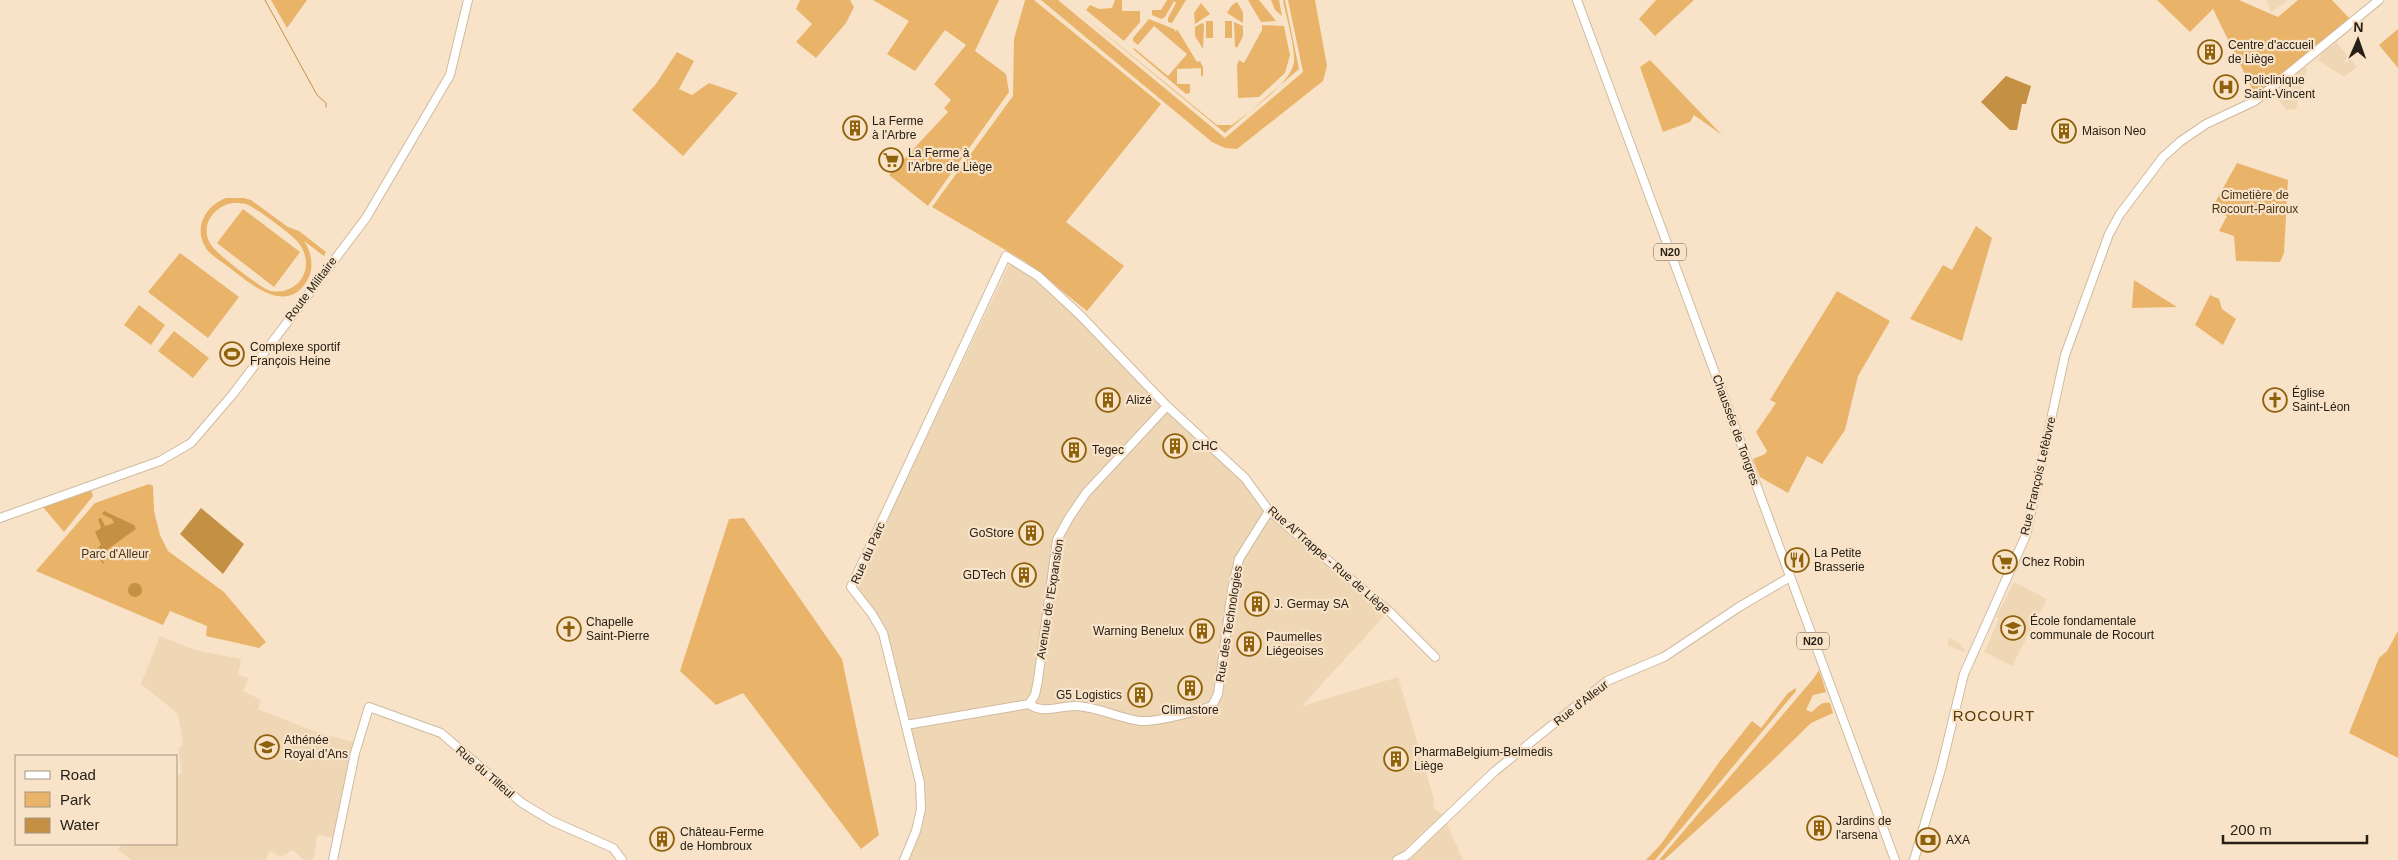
<svg xmlns="http://www.w3.org/2000/svg" width="2398" height="860" font-family="Helvetica,sans-serif">
<style>
.built{fill:#efd7b5}
.green{fill:#e9b469;fill-rule:evenodd}
.water{fill:#c39044}
.lines{fill:none;stroke-linecap:round;stroke-linejoin:round}
.stream{stroke:#c39044;stroke-width:1}
.secondary-casing{stroke:#cfbba1;stroke-width:10}
.primary-casing{stroke:#cfbba1;stroke-width:10}
.secondary{stroke:#fff;stroke-width:8}
.primary{stroke:#fff;stroke-width:8}
.labels{text-anchor:middle;dominant-baseline:central;stroke-width:4.5;stroke-linejoin:round;paint-order:stroke}
.shield{fill:#f8e3c9;stroke:#665a4c;stroke-width:1}
.shield-label{font-size:11px;font-weight:bold;fill:#272016}
.poi-label{font-size:12px;fill:#272016;stroke:#f8e3c9;text-anchor:start}
.park-label{font-size:12px;fill:#4a3514;stroke:#f8e3c9}
.street-label{font-size:12px;fill:#272016;stroke:#f8e3c9}
.quarter-label{font-size:15px;letter-spacing:1px;fill:#5d3d03;stroke:#f8e3c9}
</style>
<rect width="100%" height="100%" fill="#f8e3c9"/>
<path class="built" d="M2266,0H2289L2271,12Z
M2336,42L2357,67L2344,77L2318,60L2321,54Z
M2305,67L2307,68L2296,109L2287,110L2273,93Z
M1010,263L1039,278L1270,508L1386,614L1302,706L1398,677L1434,799L1433,808L1443,815L1463,860H906L918,836L923,799L920,770L887,632L857,590L864,568Z
M2014,582L2047,599L2012,666L1984,652L1999,619L1996,617Z
M160,636L195,650L241,659L238,675L249,678L243,691L261,700L258,709L316,732L353,742L335,838L317,835L314,857L311,860H304L293,850L281,857L270,851L265,860H131L118,849L123,844H176V778L182,772L178,749L183,745L178,714L141,684Z
M1949,638L1962,645L1961,647L1965,649L1963,652L1947,645Z"/>
<path class="green" d="M271,0H307L287,28Z
M800,0H850L854,7L846,23L816,58L796,42L812,24L796,9Z
M873,0H999L975,51L1006,74L1009,92L928,206L889,175L948,112L944,108L951,100L934,84L966,45L945,30L915,71L887,54L909,21Z
M1025,0H1034L1161,104L1066,222L1124,266L1087,311L1026,262L932,207L1013,96L1014,39Z
M1041,0H1058L1225,138L1303,72L1288,0H1315L1327,66L1323,81L1237,149L1225,148L1212,142Z
M1064,0L1217,125H1232C1248,112 1292,83 1294,62C1295,45 1286,17 1283,0H1285L1299,69L1225,133Z
M1115,0H1122V11H1140V22L1124,41L1086,10L1090,5L1099,9L1112,8Z
M1167,0H1186L1172,23L1168,22V18L1176,3L1174,1L1165,17L1161,19L1152,15V10H1161Z
M1248,0H1259L1276,21L1261,22Z
M1271,0H1279L1282,16L1275,10Z
M1656,0H1694L1655,36L1639,19Z
M2157,0H2239L2278,17L2298,0H2332L2350,19L2255,95L2213,9L2190,32Z
M1237,2L1243,12V23L1227,13L1232,5Z
M1201,3L1210,14L1195,24L1194,13Z
M1149,19L1174,29L1176,32L1177,29L1197,62L1200,61L1203,67V76H1201V68L1177,69V84H1190V93L1186,94L1133,49L1134,48L1168,76L1187,54L1154,26L1138,45L1133,41V38Z
M1206,21H1213V38H1206Z
M1225,21H1232V38H1225Z
M1234,22L1243,26V36L1237,48L1235,46Z
M1202,23L1204,24L1203,49L1195,36V27Z
M1262,25L1284,26L1290,55L1285,73L1259,97L1238,98L1237,65L1239,60L1244,63L1262,30Z
M2398,29V68L2379,45Z
M677,52L694,61L679,89L692,95L709,83L738,93L683,156L632,110L656,84Z
M1650,60L1722,135L1694,115L1690,122L1663,132L1640,67Z
M2237,163L2288,180L2284,253L2280,262L2236,261L2234,236L2219,231L2227,216L2212,208Z
M226,198H244L251,200L288,227L299,231L326,252L324,256L304,241C311,251 314,265 309,277C290,315 257,289 235,272C227,265 216,259 208,251C192,231 204,206 226,198ZM233,203C237,203 244,203 248,205C257,209 291,234 297,241C312,257 308,284 286,290C281,292 273,292 268,290C257,285 217,254 211,245C199,227 213,206 233,203Z
M243,209L300,252L274,287L217,243Z
M1976,226L1992,238L1962,341L1910,319L1943,265L1952,270Z
M180,253L239,297L208,338L148,292Z
M2134,280L2177,307L2132,308Z
M1837,291L1890,321L1858,376L1845,430L1822,464L1807,456L1788,493L1760,477L1753,459L1765,454L1767,451L1756,432L1776,403L1770,400Z
M2210,295L2219,299L2222,309L2236,319L2223,345L2195,325Z
M139,305L165,325L151,345L124,325Z
M174,331L209,358L193,378L158,351Z
M149,484L153,486L154,511L160,535L168,551L224,592L266,642L259,648L206,636L207,626L170,611L163,625L36,571L95,503Z
M91,490L93,496L64,532L43,507Z
M744,518L842,659L879,835L861,849L743,693L716,705L680,671L729,519Z
M2398,631V758L2349,733L2379,658L2387,651Z
M1819,670L1826,692L1813,695L1806,710L1812,712C1818,707 1822,701 1830,703L1833,713L1811,723L1770,763L1664,860H1659L1813,679Z
M1796,688V691L1655,860H1646L1661,844L1720,761L1752,721L1761,728L1788,693Z"/>
<path class="water" d="M2006,76L2031,86L2026,104H2022L2017,130H2010L1981,102Z
M201,508L244,544L223,574L180,534Z
M104,511L134,525L136,529L101,554L104,563L103,564L95,550L101,545L95,532L101,528L98,519L101,518L105,526L114,523L112,519L102,514Z
M128 590a7 7 0 1 1 14 0a7 7 0 1 1-14 0Z"/>
<g class="lines">
<path class="stream" d="M265,0L317,95L326,103V107"/>
<g class="secondary-casing">
<path id="secondary" d="M0,518L160,461L191,443L233,394L366,218L450,75L468,0
M1029,704C1044,715 1060,705 1077,706C1099,707 1120,719 1141,721C1160,722 1193,712 1212,706L1218,694L1232,590L1239,559L1269,511
M906,725L1029,704L1035,695L1038,680L1057,540L1069,518L1086,493L1167,406
M333,860L355,753L369,707L441,733L522,803L552,821L613,848L622,860
M904,860L916,831L921,809L920,783L883,633L872,614L851,587L1006,256L1038,276L1080,315L1167,406L1245,478L1269,511L1390,612L1435,657
M1397,860L1407,855L1495,771L1607,681L1664,657L1739,607L1790,577
M1914,860L1941,769L1964,674L2026,535L2065,355L2109,234L2120,214L2163,157L2181,141L2206,124L2255,101L2379,0"/>
</g>
<g class="primary-casing">
<path id="primary" d="M1577,0L1895,860"/>
</g>
<use href="#secondary" class="secondary"/>
<use href="#primary" class="primary"/>
</g>
<defs>
<g id="building-ring" transform="scale(1.25)"><circle r="9.5" fill="#f8e3c9" stroke="#8f610a" stroke-width="1.5"/><path d="M-4-6H4V6H1V3H-1V6H-4ZM-2.5-4.3h1.7v1.8h-1.7ZM.8-4.3h1.7v1.8H.8ZM-2.5-1h1.7V.8h-1.7ZM.8-1h1.7V.8H.8Z" fill="#8f610a"/></g>
<g id="hospital-ring" transform="scale(1.25)"><circle r="9.5" fill="#f8e3c9" stroke="#8f610a" stroke-width="1.5"/><path d="M-5-5h3v3.5h4V-5h3V5h-3V1.5h-4V5h-3Z" fill="#8f610a"/></g>
<g id="supermarket-ring" transform="scale(1.25)"><circle r="9.5" fill="#f8e3c9" stroke="#8f610a" stroke-width="1.5"/><path d="M-6-5.5h2.5l.6 2H6L4.5 2H-2.5L-4.4-4H-6ZM-1.5 3.2a1.3 1.3 0 1 0 .1 0ZM3 3.2a1.3 1.3 0 1 0 .1 0Z" fill="#8f610a"/></g>
<g id="stadium-ring" transform="scale(1.25)"><circle r="9.5" fill="#f8e3c9" stroke="#8f610a" stroke-width="1.5"/><path d="M0-5a6.5 5 0 1 0 0 10a6.5 5 0 1 0 0-10ZM-3.5-1.8h7v3.6h-7Z" fill="#8f610a"/></g>
<g id="church-ring" transform="scale(1.25)"><circle r="9.5" fill="#f8e3c9" stroke="#8f610a" stroke-width="1.5"/><path d="M-1.2-6h2.4v3.5h3.3v2.4h-3.3V6h-2.4V-.1h-3.3v-2.4h3.3Z" fill="#8f610a"/></g>
<g id="restaurant-ring" transform="scale(1.25)"><circle r="9.5" fill="#f8e3c9" stroke="#8f610a" stroke-width="1.5"/><path d="M-5-6h1v4h1v-4h1v4h1v-4h1v5L-1.5 .5V6h-2V.5L-5-1ZM5-6V6H3V1.5H1.5Q1.5-4 5-6Z" fill="#8f610a"/></g>
<g id="school-ring" transform="scale(1.25)"><circle r="9.5" fill="#f8e3c9" stroke="#8f610a" stroke-width="1.5"/><path d="M0-5L7-2L0 1L-7-2ZM-4 1L0 2.5L4 1V4Q0 6-4 4Z" fill="#8f610a"/></g>
<g id="bank-ring" transform="scale(1.25)"><circle r="9.5" fill="#f8e3c9" stroke="#8f610a" stroke-width="1.5"/><path d="M-6-4H6V4H-6ZM0-2.3a2.3 2.3 0 1 0 0 4.6a2.3 2.3 0 1 0 0-4.6Z" fill="#8f610a"/></g>
</defs>
<g fill-rule="evenodd">
<use href="#building-ring" x="2210" y="52"/>
<use href="#hospital-ring" x="2226" y="87"/>
<use href="#building-ring" x="855" y="128"/>
<use href="#building-ring" x="2064" y="131"/>
<use href="#supermarket-ring" x="891" y="160"/>
<use href="#stadium-ring" x="232" y="354"/>
<use href="#building-ring" x="1108" y="400"/>
<use href="#church-ring" x="2275" y="400"/>
<use href="#building-ring" x="1175" y="446"/>
<use href="#building-ring" x="1074" y="450"/>
<use href="#building-ring" x="1031" y="533"/>
<use href="#restaurant-ring" x="1797" y="560"/>
<use href="#supermarket-ring" x="2005" y="562"/>
<use href="#building-ring" x="1024" y="575"/>
<use href="#building-ring" x="1257" y="604"/>
<use href="#school-ring" x="2013" y="628"/>
<use href="#church-ring" x="569" y="629"/>
<use href="#building-ring" x="1202" y="631"/>
<use href="#building-ring" x="1249" y="644"/>
<use href="#building-ring" x="1190" y="688"/>
<use href="#building-ring" x="1140" y="695"/>
<use href="#school-ring" x="267" y="747"/>
<use href="#building-ring" x="1396" y="759"/>
<use href="#building-ring" x="1819" y="828"/>
<use href="#building-ring" x="662" y="839"/>
<use href="#bank-ring" x="1928" y="840"/>
</g>
<g class="labels">
<g class="shield">
<rect x="1654" y="243.5" width="32" height="17" rx="4"/>
<rect x="1797" y="632.5" width="32" height="17" rx="4"/>
</g>
<g class="shield-label">
<text x="1670" y="252">N20</text>
<text x="1813" y="641">N20</text>
</g>
<g class="poi-label">
<text x="2228" y="45">Centre d'accueil<tspan x="2228" dy="14">de Liège</tspan></text>
<text x="2244" y="80">Policlinique<tspan x="2244" dy="14">Saint-Vincent</tspan></text>
<text x="872" y="121">La Ferme<tspan x="872" dy="14">à l'Arbre</tspan></text>
<text x="2082" y="131">Maison Neo</text>
<text x="908" y="153">La Ferme à<tspan x="908" dy="14">l’Arbre de Liège</tspan></text>
<text x="250" y="347">Complexe sportif<tspan x="250" dy="14">François Heine</tspan></text>
<text x="2292" y="393">Église<tspan x="2292" dy="14">Saint-Léon</tspan></text>
<text x="1126" y="400">Alizé</text>
<text x="1192" y="446">CHC</text>
<text x="1092" y="450">Tegec</text>
<text x="1014" y="533" text-anchor="end">GoStore</text>
<text x="1814" y="553">La Petite<tspan x="1814" dy="14">Brasserie</tspan></text>
<text x="2022" y="562">Chez Robin</text>
<text x="1006" y="575" text-anchor="end">GDTech</text>
<text x="1274" y="604">J. Germay SA</text>
<text x="2030" y="621">École fondamentale<tspan x="2030" dy="14">communale de Rocourt</tspan></text>
<text x="586" y="622">Chapelle<tspan x="586" dy="14">Saint-Pierre</tspan></text>
<text x="1184" y="631" text-anchor="end">Warning Benelux</text>
<text x="1266" y="637">Paumelles<tspan x="1266" dy="14">Liégeoises</tspan></text>
<text x="1122" y="695" text-anchor="end">G5 Logistics</text>
<text x="1190" y="710" text-anchor="middle">Climastore</text>
<text x="284" y="740">Athénée<tspan x="284" dy="14">Royal d’Ans</tspan></text>
<text x="1414" y="752">PharmaBelgium-Belmedis<tspan x="1414" dy="14">Liège</tspan></text>
<text x="1836" y="821">Jardins de<tspan x="1836" dy="14">l'arsena</tspan></text>
<text x="680" y="832">Château-Ferme<tspan x="680" dy="14">de Hombroux</tspan></text>
<text x="1946" y="840">AXA</text>
</g>
<g class="park-label">
<text x="2255" y="195">Cimetière de<tspan x="2255" dy="14">Rocourt-Pairoux</tspan></text>
<text x="115" y="554">Parc d'Alleur</text>
</g>
<g class="street-label">
<text transform="translate(311 289) rotate(-53)">Route Militaire</text>
<text transform="translate(1736 430) rotate(70)">Chaussée de Tongres</text>
<text transform="translate(2038 476) rotate(-77)">Rue François Lefèbvre</text>
<text transform="translate(868 553) rotate(-66)">Rue du Parc</text>
<text transform="translate(1329 560) rotate(41)">Rue Al'Trappe - Rue de Liège</text>
<text transform="translate(1050 599) rotate(-81)">Avenue de l'Expansion</text>
<text transform="translate(1229 624) rotate(-81)">Rue des Technologies</text>
<text transform="translate(1581 703) rotate(-38)">Rue d'Alleur</text>
<text transform="translate(485 772) rotate(41)">Rue du Tilleul</text>
</g>
<g class="quarter-label">
<text x="1994" y="715">ROCOURT</text>
</g>
</g>
<rect x="15" y="755" width="162" height="90" fill="#f8e3c9" stroke="#a49581"/>
<rect x="25" y="771" width="25" height="8" fill="#ffffff" stroke="#a49581"/>
<text x="60" y="780" font-size="15" fill="#272016">Road</text>
<rect x="25" y="792" width="25" height="15" fill="#e9b469" stroke="#a49581"/>
<text x="60" y="805" font-size="15" fill="#272016">Park</text>
<rect x="25" y="818" width="25" height="15" fill="#c39044" stroke="#a49581"/>
<text x="60" y="830" font-size="15" fill="#272016">Water</text>
<g transform="translate(2358 40) rotate(2)" stroke="#f8e3c9" stroke-width="4" paint-order="stroke">
<path d="M0-4L9 19L0 12L-9 19Z" fill="#272016"/>
<text y="-8" font-size="14" font-weight="bold" text-anchor="middle" fill="#272016">N</text>
</g>
<path d="M2223 835v8h144v-8" fill="none" stroke="#272016" stroke-width="2.5"/>
<text x="2230" y="835" font-size="15" fill="#272016" stroke="#f8e3c9" stroke-width="4" paint-order="stroke">200 m</text>
</svg>
